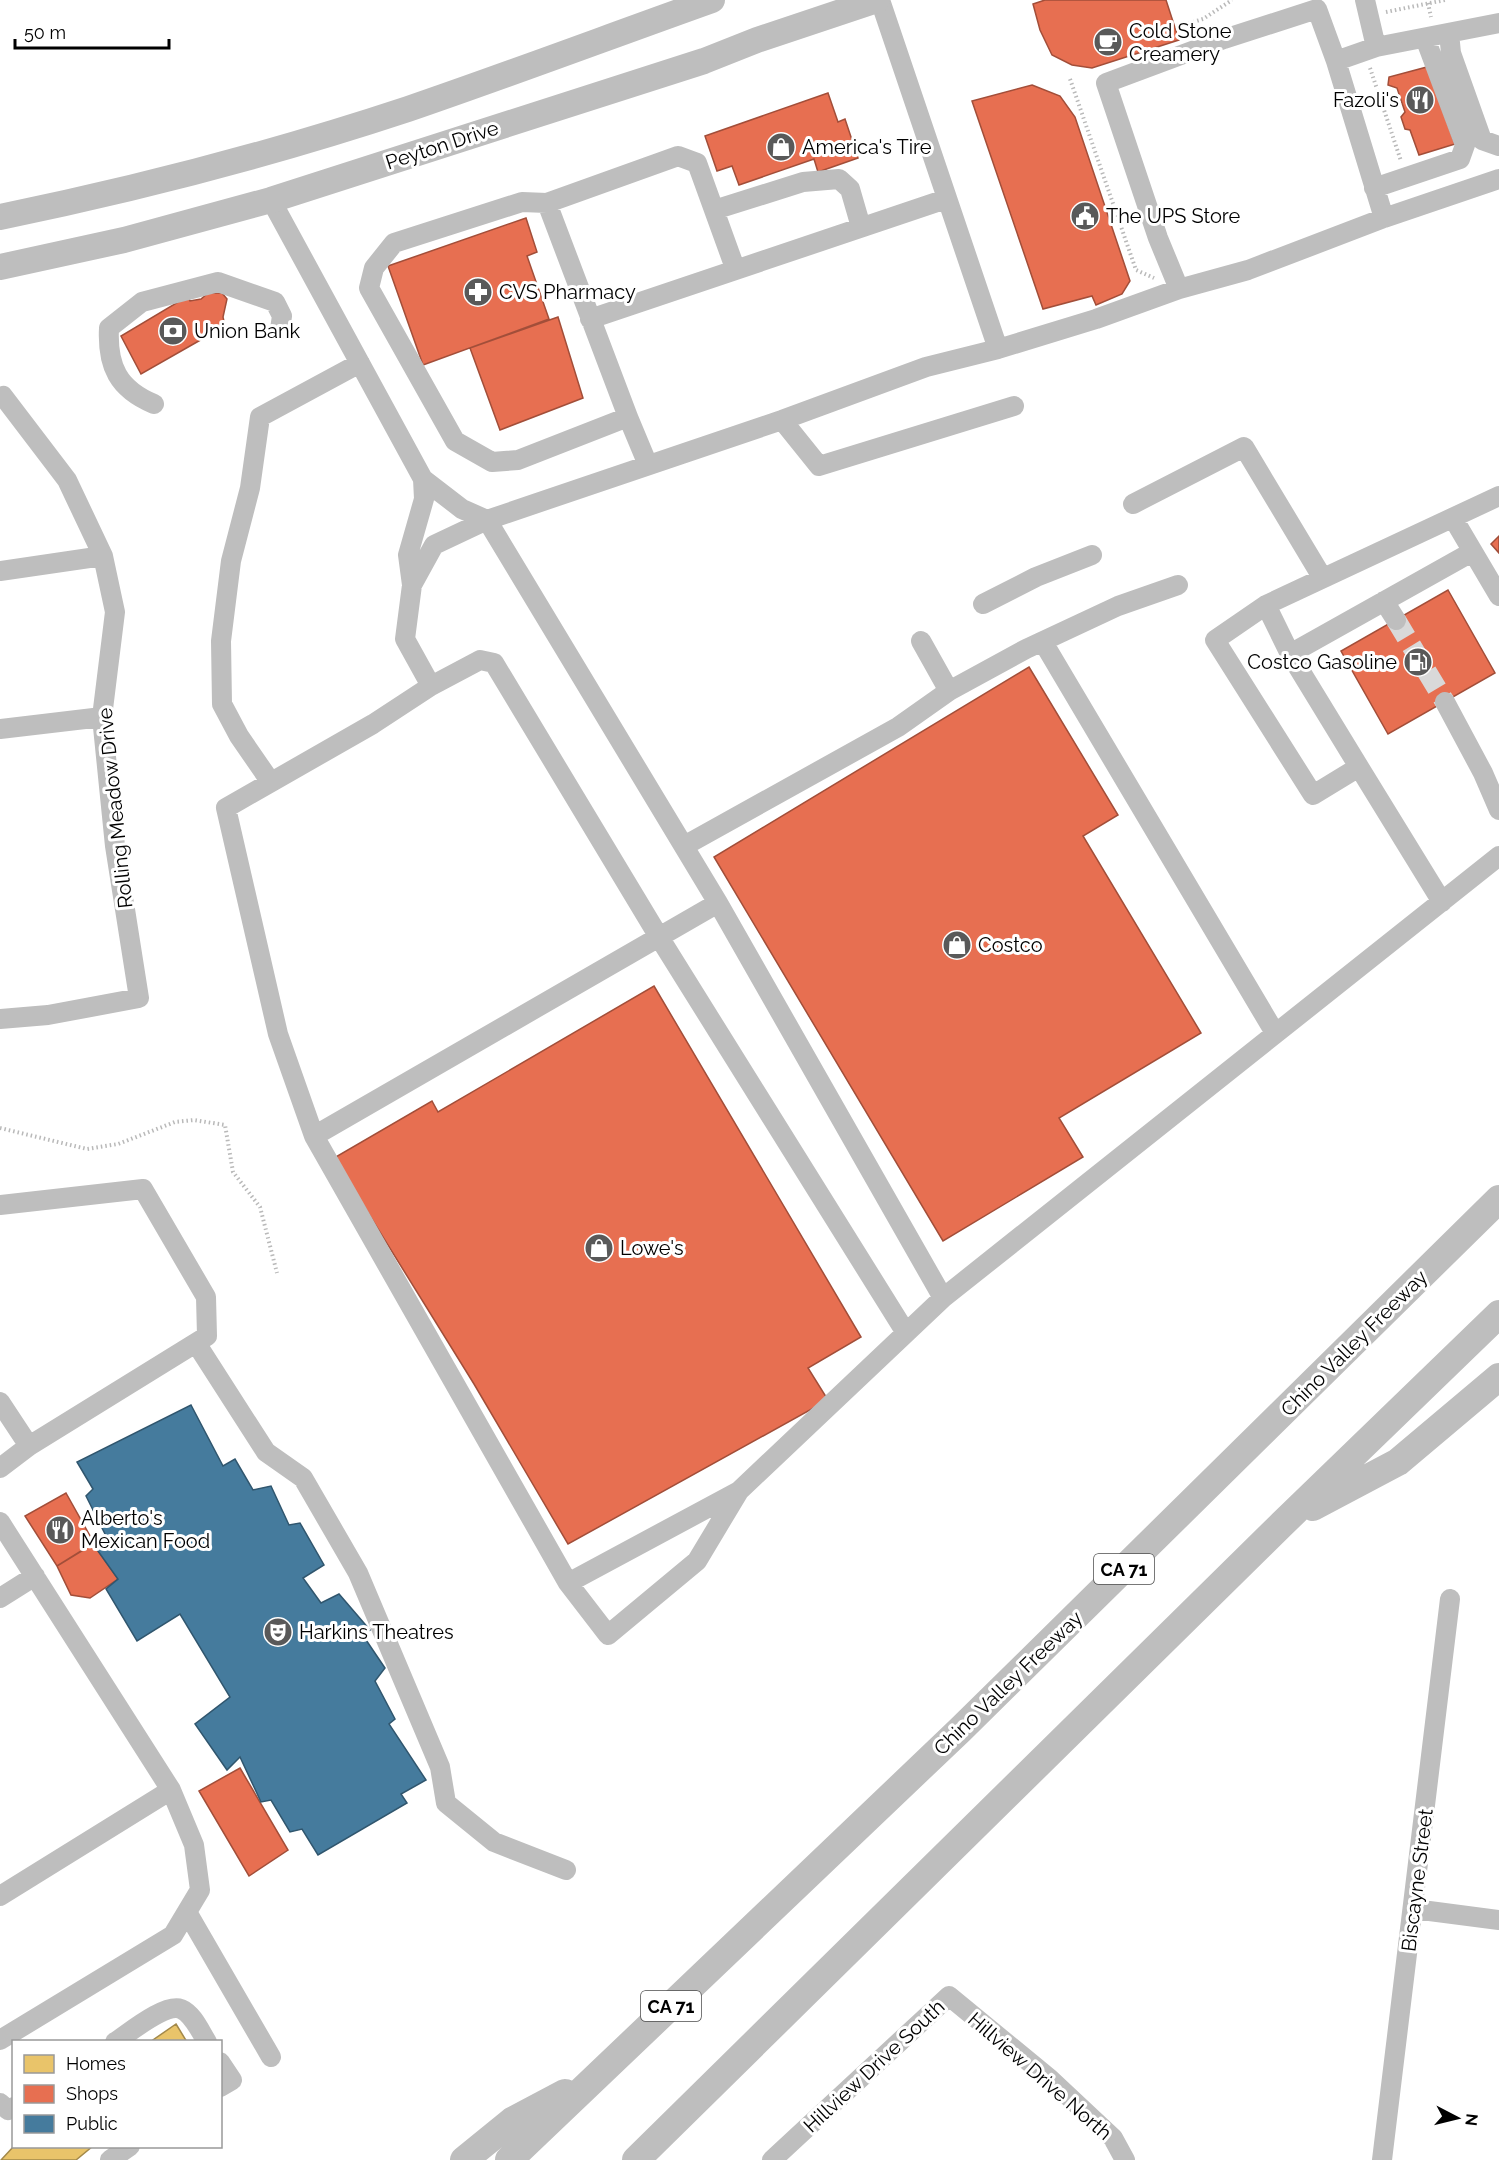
<svg xmlns="http://www.w3.org/2000/svg" width="1499" height="2160" font-family="Raleway,sans-serif">
<style>
.homes{fill:#e9c46a;stroke:#a3894a;stroke-width:1.5}
.shops{fill:#e76f51;stroke:#a24e39;stroke-width:1.5}
.public{fill:#457b9d;stroke:#30566e;stroke-width:1.5}
.lines{fill:none;stroke-linecap:round;stroke-linejoin:round}
.minor-tunnel{stroke:#d9d9d9;stroke-width:20;stroke-dasharray:20 10;stroke-linecap:butt}
.path{stroke:#b9b9b9;stroke-width:4;stroke-dasharray:1.5 3;stroke-linecap:butt}
.minor{stroke:#bebebe;stroke-width:20}
.major{stroke:#bebebe;stroke-width:26}
.highway{stroke:#bebebe;stroke-width:28}
.labels{text-anchor:middle;dominant-baseline:central;stroke-width:6;stroke-linejoin:round;paint-order:stroke}
.shield{fill:#fff;stroke:#4c4c4c;stroke-width:1.5}
.shield-label{font-size:18px;font-weight:bold;fill:#000}
.poi-label{font-size:20px;fill:#000;stroke:#fff;text-anchor:start}
.street-label{font-size:20px;fill:#000;stroke:#fff}
</style>
<rect width="100%" height="100%" fill="#fff"/>
<path class="homes" d="M176,2024L187,2042H150Z
M14,2146H93L76,2160H1Z"/>
<path class="shops" d="M1045,0H1166L1179,40L1092,68L1072,65L1052,55L1040,30L1033,4Z
M1427,67L1455,144L1419,155L1410,130L1405,129L1401,117L1405,112L1397,88L1388,85L1389,77Z
M1032,85L1060,96L1075,117L1130,281L1122,294L1096,305L1092,296L1043,309L972,101Z
M828,93L838,122L845,119L858,158L818,172L814,159L739,185L732,166L717,171L705,136Z
M526,218L537,252L527,256L549,319L423,365L388,266Z
M208,293H222L227,299L223,317L225,326L141,374L121,336L188,296L190,301L201,299Z
M558,317L583,398L500,430L470,348Z
M1499,536V553L1491,544Z
M1448,590L1495,673L1388,734L1341,651Z
M1029,667L1118,815L1083,836L1201,1033L1059,1118L1083,1157L943,1241L714,857Z
M654,986L861,1337L808,1368L828,1400L568,1544L474,1384L334,1158L432,1101L438,1112Z
M66,1493L94,1543L57,1566L25,1516Z
M93,1544L118,1579L90,1598L71,1595L57,1566Z
M240,1768L288,1850L249,1876L199,1791Z"/>
<path class="public" d="M191,1405L223,1466L235,1459L253,1490L271,1486L289,1525L300,1523L324,1565L303,1578L321,1603L339,1594L370,1630L362,1634L385,1668L375,1681L395,1719L389,1724L426,1780L401,1794L407,1803L318,1855L302,1829L290,1832L271,1800L261,1802L240,1757L227,1770L195,1724L230,1697L180,1614L137,1641L106,1589L118,1579L93,1544L105,1534L86,1496L93,1489L77,1462Z"/>
<g class="lines">
<path class="minor-tunnel" d="M1396,620L1445,702"/>
<path class="path" d="M1428,3L1431,17
M1386,12L1445,0
M1180,26L1203,19L1232,0
M1370,68L1401,161
M1070,79L1136,270L1154,278
M0,1128L87,1149L118,1144L175,1122L194,1120L225,1125L233,1172L260,1207L277,1273"/>
<path class="minor" d="M880,0L998,349
M1365,0L1376,47
M1449,33L1451,53L1482,140L1499,146
M1374,188L1460,159L1465,145L1425,38
M271,200L423,479L462,509L487,520L718,903L943,1298
M547,203L628,417L648,465
M714,210L803,182L839,179L850,189L861,227
M1384,218L1336,61L1376,47L1499,23
M1179,289L1158,238L1106,83L1224,39L1317,9L1336,61
M590,319L946,199
M0,397L3,396L67,480L103,556L115,612L102,717L115,846L139,998L48,1015L0,1019
M154,404C118,389 107,366 109,328L142,302L218,282L275,302L282,316L280,329
M628,417L518,460L492,462L455,441L369,288L374,268L394,243L522,202L547,203L678,156L697,163L735,268
M782,420L819,466L1014,406
M1133,504L1244,447L1322,577
M1453,518L1499,596
M0,571L103,556
M412,585L408,555L424,499L423,479
M1384,601L1396,620
M983,604L1036,577L1092,555
M1266,605L1499,496
M921,641L949,691
M1043,642L1275,1033
M1290,654L1472,552
M431,686L480,660L494,663L659,937L906,1333
M1445,702L1483,773L1499,810
M0,729L102,717
M1359,767L1290,654L1266,605L1215,640L1313,795L1359,767L1442,902
M270,781L239,736L222,704L221,641L231,561L250,488L260,417L360,363
M684,846L898,727L949,691L1026,649L1118,606L1178,585
M718,903L314,1136L278,1034L226,808L373,724L431,686L405,639L412,585L434,545L487,520L782,420L926,367L998,349L1096,319L1179,289L1248,270L1384,218L1499,179
M314,1136L568,1583L608,1635L697,1561L739,1491
M0,1205L143,1189L206,1297L207,1336L29,1446L0,1468
M196,1343L266,1452L303,1478L358,1573L440,1767L446,1803L494,1842L566,1870
M0,1402L29,1446
M0,1522L171,1790L194,1845L200,1890L173,1935L0,2040
M568,1583L739,1491L943,1298L1499,856
M0,1598L35,1576
M0,1896L171,1790
M1414,1909L1499,1920
M187,1912L271,2057
M115,2042C129,2033 165,2003 181,2009C193,2014 200,2031 207,2042
M220,2062L232,2080L220,2087
M0,2103L8,2110L14,2107
M110,2160L130,2146
M772,2160L949,1996L1050,2079L1113,2138L1125,2160
M1382,2160L1450,1599"/>
<path class="major" d="M0,217C137,189 275,153 408,109C510,74 611,36 712,0
M0,267L124,240L271,200L704,61L757,40L877,0"/>
<path class="highway" d="M1313,1507L1398,1462L1499,1377
M464,2160L512,2121L565,2093
M509,2160L960,1730L1499,1199
M636,2160L1282,1524L1499,1314"/>
</g>
<defs>
<g id="cafe-disc" transform="scale(1.5)"><circle r="9.5" fill="#595959" stroke="#fff"/><path d="M-5.5-4.5H6V0H3Q3 3.5 0 3.5H-2.5Q-5.5 3.5-5.5 0ZM3-3.2v2h1.7v-2ZM-6 4.5H4V6H-6Z" fill="#fff"/></g>
<g id="restaurant-disc" transform="scale(1.5)"><circle r="9.5" fill="#595959" stroke="#fff"/><path d="M-5-6h1v4h1v-4h1v4h1v-4h1v5L-1.5 .5V6h-2V.5L-5-1ZM5-6V6H3V1.5H1.5Q1.5-4 5-6Z" fill="#fff"/></g>
<g id="shop-disc" transform="scale(1.5)"><circle r="9.5" fill="#595959" stroke="#fff"/><path d="M-5-2.5h2.3a2.7 3.5 0 0 1 5.4 0H5L5.5 6h-11ZM-1.5-2.5h3a1.5 2.3 0 0 0-3 0Z" fill="#fff"/></g>
<g id="civic-disc" transform="scale(1.5)"><circle r="9.5" fill="#595959" stroke="#fff"/><path d="M-.6-6.5H3V-4.5H.6V-3L4-1V1h2V6H-6V1h2V-1L-.6-3ZM-1.2 2.5V6h2.4V2.5Z" fill="#fff"/></g>
<g id="pharmacy-disc" transform="scale(1.5)"><circle r="9.5" fill="#595959" stroke="#fff"/><path d="M-2-6h4v4h4v4h-4v4h-4v-4h-4v-4h4Z" fill="#fff"/></g>
<g id="bank-disc" transform="scale(1.5)"><circle r="9.5" fill="#595959" stroke="#fff"/><path d="M-6-4H6V4H-6ZM0-2.3a2.3 2.3 0 1 0 0 4.6a2.3 2.3 0 1 0 0-4.6Z" fill="#fff"/></g>
<g id="fuel-disc" transform="scale(1.5)"><circle r="9.5" fill="#595959" stroke="#fff"/><path d="M-5.5-6h7V0h2V4h1.3V-2.5L3-4.5l.8-.8L6-3V5H2.5V1h-1V6h-7ZM-4.2-4.7v3.2H.2V-4.7Z" fill="#fff"/></g>
<g id="theatre-disc" transform="scale(1.5)"><circle r="9.5" fill="#595959" stroke="#fff"/><path d="M-5-5.5Q0-4 5-5.5V0Q5 5 0 6Q-5 5-5 0ZM-3.3-2.5H-1v1.5H-3.3ZM1-2.5H3.3v1.5H1ZM-2.8 1Q0 5.5 2.8 1Z" fill="#fff"/></g>
</defs>
<g fill-rule="evenodd">
<use href="#cafe-disc" x="1108" y="42"/>
<use href="#restaurant-disc" x="1420" y="100"/>
<use href="#shop-disc" x="781" y="147"/>
<use href="#civic-disc" x="1085" y="216"/>
<use href="#pharmacy-disc" x="478" y="292"/>
<use href="#bank-disc" x="173" y="331"/>
<use href="#fuel-disc" x="1418" y="662"/>
<use href="#shop-disc" x="957" y="945"/>
<use href="#shop-disc" x="599" y="1248"/>
<use href="#restaurant-disc" x="60" y="1530"/>
<use href="#theatre-disc" x="278" y="1632"/>
</g>
<g class="labels">
<g class="shield">
<rect x="1094" y="1554" width="60" height="30" rx="4.5"/>
<rect x="641" y="1991" width="60" height="30" rx="4.5"/>
</g>
<g class="shield-label">
<text x="1124" y="1569">CA 71</text>
<text x="671" y="2006">CA 71</text>
</g>
<g class="poi-label">
<text x="1129" y="31">Cold Stone<tspan x="1129" dy="23">Creamery</tspan></text>
<text x="1399" y="100" text-anchor="end">Fazoli's</text>
<text x="802" y="147">America's Tire</text>
<text x="1106" y="216">The UPS Store</text>
<text x="499" y="292">CVS Pharmacy</text>
<text x="194" y="331">Union Bank</text>
<text x="1397" y="662" text-anchor="end">Costco Gasoline</text>
<text x="978" y="945">Costco</text>
<text x="620" y="1248">Lowe's</text>
<text x="81" y="1518">Alberto's<tspan x="81" dy="23">Mexican Food</tspan></text>
<text x="299" y="1632">Harkins Theatres</text>
</g>
<g class="street-label">
<text transform="translate(442 145) rotate(-18)">Peyton Drive</text>
<text transform="translate(115 808) rotate(-96)">Rolling Meadow Drive</text>
<text transform="translate(1354 1343) rotate(-45)">Chino Valley Freeway</text>
<text transform="translate(1008 1683) rotate(-44)">Chino Valley Freeway</text>
<text transform="translate(1417 1880) rotate(-83)">Biscayne Street</text>
<text transform="translate(874 2066) rotate(-43)">Hillview Drive South</text>
<text transform="translate(1040 2076) rotate(41)">Hillview Drive North</text>
</g>
</g>
<rect x="12" y="2040" width="210" height="108" fill="#ffffff" stroke="#999999" stroke-width="1.5"/>
<rect x="24" y="2055" width="30" height="18" fill="#e9c46a" stroke="#999999" stroke-width="1.5"/>
<text x="66" y="2070" font-size="18" fill="#000000">Homes</text>
<rect x="24" y="2085" width="30" height="18" fill="#e76f51" stroke="#999999" stroke-width="1.5"/>
<text x="66" y="2100" font-size="18" fill="#000000">Shops</text>
<rect x="24" y="2115" width="30" height="18" fill="#457b9d" stroke="#999999" stroke-width="1.5"/>
<text x="66" y="2130" font-size="18" fill="#000000">Public</text>
<g transform="translate(1457 2118) rotate(97)" stroke="#ffffff" stroke-width="4.5" paint-order="stroke">
<path d="M0-4.5L10 22L0 15L-10 22Z" fill="#000000"/>
<text y="-9" font-size="16" font-weight="bold" text-anchor="middle" fill="#000000">N</text>
</g>
<path d="M15 39v9h154v-9" fill="none" stroke="#000000" stroke-width="3"/>
<text x="24" y="39" font-size="18" fill="#000000" stroke="#ffffff" stroke-width="4.5" paint-order="stroke">50 m</text>
</svg>
